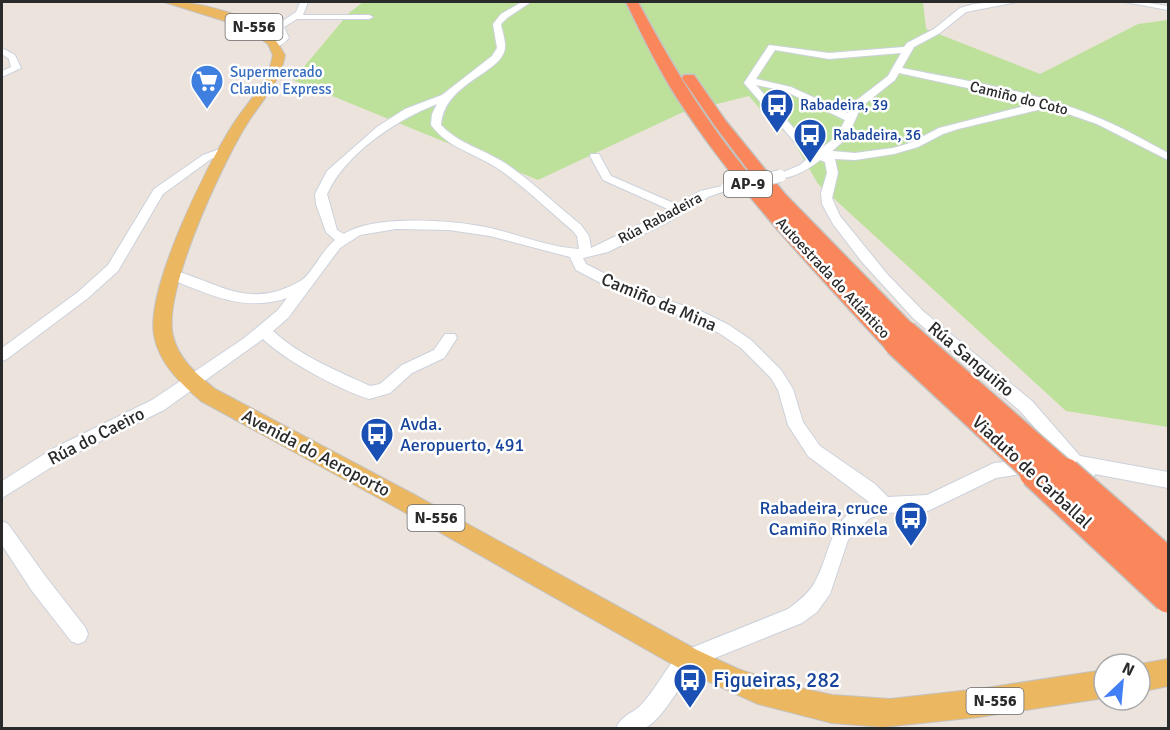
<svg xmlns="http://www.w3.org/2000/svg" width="1170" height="730" font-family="Signika,sans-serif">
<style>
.green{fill:#bde19b}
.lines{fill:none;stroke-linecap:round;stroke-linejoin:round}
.minor-casing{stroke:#cbd1dc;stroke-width:2}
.major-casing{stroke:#c3c3c3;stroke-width:2}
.highway-casing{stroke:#c3c3c3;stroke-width:3}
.minor{fill:#fff;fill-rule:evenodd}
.major{fill:#ecb761;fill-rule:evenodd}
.highway{fill:#f9875b;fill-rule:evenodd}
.minor-bridge-casing{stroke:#cbd1dc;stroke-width:14;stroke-linecap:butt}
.highway-bridge-far1-casing{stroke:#c3c3c3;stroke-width:25;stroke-linecap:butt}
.highway-bridge-casing{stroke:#c3c3c3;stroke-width:32;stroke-linecap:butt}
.minor-bridge{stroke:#fff;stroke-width:12}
.highway-bridge-far1{stroke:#f9875b;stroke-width:22}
.highway-bridge{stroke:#f9875b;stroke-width:29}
.labels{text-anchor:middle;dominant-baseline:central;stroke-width:5;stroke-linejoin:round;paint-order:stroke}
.far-shop-label{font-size:15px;fill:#366cbe;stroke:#fff;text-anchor:start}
.far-street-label{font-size:15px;fill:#2a2a2a;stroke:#fff}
.far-transit-label{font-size:15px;fill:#164399;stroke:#fff;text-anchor:start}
.shield{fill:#fff;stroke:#6a6a6a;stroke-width:1.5}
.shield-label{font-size:16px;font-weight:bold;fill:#2a2a2a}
.street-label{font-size:18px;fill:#2a2a2a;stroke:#fff}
.transit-label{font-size:18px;fill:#164399;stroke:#fff;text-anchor:start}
.near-transit-label{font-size:21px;fill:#164399;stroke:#fff;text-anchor:start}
</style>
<rect width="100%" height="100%" fill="#ece3dd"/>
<path class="green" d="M363,2H923L926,29L1040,74L1138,24L1168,20V427L1066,411L818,184L791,137L766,116L749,96L681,113L538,180L293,80L349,13Z"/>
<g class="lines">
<g class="minor-casing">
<path id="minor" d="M300,2H308L303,15H369L373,17L369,19H297L284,27L289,38C285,43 278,48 272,47V43L280,37L275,26L296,12Z
M522,2H531L507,18L501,24C502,31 506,41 505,48C502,74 445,81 441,125C459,144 483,149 505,163C532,181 556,205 581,225L589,236L591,248L670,210L603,180L590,156L591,154H599L611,176L678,205L700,191L727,185L733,188L708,197L670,221L608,252L583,258L586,264L639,291L703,312L729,325L751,340L781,370L793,389L803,422L820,446L875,484L888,497L927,495L994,463L1033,459L1039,461L1041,466L1039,471L996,478L928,511L884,513L870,518L848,540L830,594L817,612L802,623L695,666C683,680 660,724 644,728C637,730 623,729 616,728C621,716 631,714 640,706C656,690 665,668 681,652L788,609C799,601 809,593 815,582C832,551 829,516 869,502L808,456L788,425L778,390L771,378L741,348L719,333L693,320L629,297L593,279L576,270L570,257L490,236L449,230L396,229L360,235L340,248L288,318L273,331C300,356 336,370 370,386L380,384L402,365L434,350L445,334H455L457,338L444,358L412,373L390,393L369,399C338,389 286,361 263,339L164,410L66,458L2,498V481L54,448L152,400L243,339L278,310L287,298C242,313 207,293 165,277L163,274L170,269C222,284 250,311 302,280C312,273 323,249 335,240L326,232L316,204L315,194L327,171L377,127L405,109L442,95L492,56L497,48L493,24L501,14ZM437,104L432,114L431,125C448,148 474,153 497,168C524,186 548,210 573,231L577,236L579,249C549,247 522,236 494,229C458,220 375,214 344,234L337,230L327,194C346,153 396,120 437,104Z
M994,2H1017L966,12L940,33L914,47L902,68C967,81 1033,91 1094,116C1120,126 1144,140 1168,153V160L1097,124L1045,106L1042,109L958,129L943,134L918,147L894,154L855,160L835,159L838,173L832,198L840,216L888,275L923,311L1032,401L1080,456L1168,472V488L1095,474L1093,479L1087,482L1081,479L1020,411L913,318L862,262L833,224L822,204L821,193L827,173L825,162L820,160C809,169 791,180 776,178L774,176L800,165L811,156L804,153L744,83L769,45L829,53L904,47L907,43L934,29L960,8L974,4ZM775,50L829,59L901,53L888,76L853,103L848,113L791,87L756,79ZM899,73L1036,103L939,128L910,143L893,148L855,153L832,151L847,138L861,107L895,80ZM756,85L785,91L845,120L837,136L818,151L812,149Z
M1125,2H1142L1168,6V10Z
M2,48L15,55L21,68L2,77V71L11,67L9,59L2,54Z
M225,147L230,150L229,152L211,159L163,194L118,271L88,298L7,359L2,361V348L78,292L108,265L154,189L203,155Z
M2,521L8,524L46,577L85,627L88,634L85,641L78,644L71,641L32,591L2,545Z"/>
</g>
<g class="major-casing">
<path id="major" d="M164,2C191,0 241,13 264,29C274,36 279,45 285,55C280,84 260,102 245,127C221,167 162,292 173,336C179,360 197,374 215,389L413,494L697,650L738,669L782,684L832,695L890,699L979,689L1104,670V698L979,717L883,727L832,723L758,704L679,668L397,508L201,401C180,383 159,363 154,335C146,288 206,167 232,126C247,102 268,84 273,55L268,44L244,27Z
M1168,659V686L1140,692V664Z"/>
</g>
<g class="highway-casing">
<path id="highway" d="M626,2H638C676,73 712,132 766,194L715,126L682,78L684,75H694L725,120L785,194L914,326L917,332L914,338L903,339L906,344L903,350L895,352L887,350C813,270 737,190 677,98C658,68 642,35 626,2Z"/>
</g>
<use href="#minor" class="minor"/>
<use href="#major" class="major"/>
<use href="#highway" class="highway"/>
<g class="minor-bridge-casing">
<path id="minor-bridge" d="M727,188L780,176"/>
</g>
<g class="highway-bridge-far1-casing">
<path id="highway-bridge-far1" d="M906,332L1068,474
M895,344L1035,474"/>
</g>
<g class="highway-bridge-casing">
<path id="highway-bridge" d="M1034,473L1168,598
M1066,473L1168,563"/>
</g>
<use href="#minor-bridge" class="minor-bridge"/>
<use href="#highway-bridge-far1" class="highway-bridge-far1"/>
<use href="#highway-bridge" class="highway-bridge"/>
</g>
<defs>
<g id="supermarket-pin" transform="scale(1.725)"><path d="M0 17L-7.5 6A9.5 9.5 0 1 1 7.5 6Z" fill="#3f7fe0" stroke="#fff"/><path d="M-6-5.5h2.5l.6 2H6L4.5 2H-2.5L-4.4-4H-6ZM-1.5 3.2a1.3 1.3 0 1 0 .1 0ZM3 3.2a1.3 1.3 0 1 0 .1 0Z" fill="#fff"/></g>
<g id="bus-pin" transform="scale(1.725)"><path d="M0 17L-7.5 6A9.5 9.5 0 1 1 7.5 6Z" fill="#1a4fb4" stroke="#fff"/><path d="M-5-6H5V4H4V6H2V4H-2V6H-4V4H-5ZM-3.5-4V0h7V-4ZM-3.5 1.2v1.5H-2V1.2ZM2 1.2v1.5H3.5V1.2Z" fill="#fff"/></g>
</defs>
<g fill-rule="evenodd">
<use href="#supermarket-pin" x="207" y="81"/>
<use href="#bus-pin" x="777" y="105"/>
<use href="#bus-pin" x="810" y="135"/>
<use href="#bus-pin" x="377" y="434"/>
<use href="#bus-pin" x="911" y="518"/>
<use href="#bus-pin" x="690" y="680"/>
</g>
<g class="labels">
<g class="far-shop-label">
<text x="230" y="72">Supermercado<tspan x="230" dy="17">Claudio Express</tspan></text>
</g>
<g class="far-street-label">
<text transform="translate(1019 98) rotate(14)">Camiño do Coto</text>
<text transform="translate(660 218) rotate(-28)">Rúa Rabadeira</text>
<text transform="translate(833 278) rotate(47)">Autoestrada do Atlántico</text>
</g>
<g class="far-transit-label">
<text x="800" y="105">Rabadeira, 39</text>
<text x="833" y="135">Rabadeira, 36</text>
</g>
<g class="shield">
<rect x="225.5" y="14" width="57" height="26" rx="4.5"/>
<rect x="724" y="171" width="48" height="26" rx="4.5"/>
<rect x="407.5" y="505" width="57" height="26" rx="4.5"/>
<rect x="966.5" y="688" width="57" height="26" rx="4.5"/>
</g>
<g class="shield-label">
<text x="254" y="27">N-556</text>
<text x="748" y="184">AP-9</text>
<text x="436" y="518">N-556</text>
<text x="995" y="701">N-556</text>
</g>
<g class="street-label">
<text transform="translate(659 302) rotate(23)">Camiño da Mina</text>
<text transform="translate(971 359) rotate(40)">Rúa Sanguiño</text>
<text transform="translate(96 436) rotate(-27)">Rúa do Caeiro</text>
<text transform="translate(316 453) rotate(28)">Avenida do Aeroporto</text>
<text transform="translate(1032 472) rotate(43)">Viaduto de Carballal</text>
</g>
<g class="transit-label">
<text x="400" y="424">Avda.<tspan x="400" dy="21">Aeropuerto, 491</tspan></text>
<text x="888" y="508" text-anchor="end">Rabadeira, cruce<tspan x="888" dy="21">Camiño Rinxela</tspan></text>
</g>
<g class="near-transit-label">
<text x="713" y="680">Figueiras, 282</text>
</g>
</g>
<rect width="1170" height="730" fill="none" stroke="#2a2a2a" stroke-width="6"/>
<g transform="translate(1122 682) rotate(26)"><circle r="28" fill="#ffffff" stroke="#aaaaaa" stroke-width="1.5"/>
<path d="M0-4.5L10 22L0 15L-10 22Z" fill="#427ef4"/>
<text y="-9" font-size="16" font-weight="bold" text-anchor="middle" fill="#2a2a2a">N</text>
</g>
</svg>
